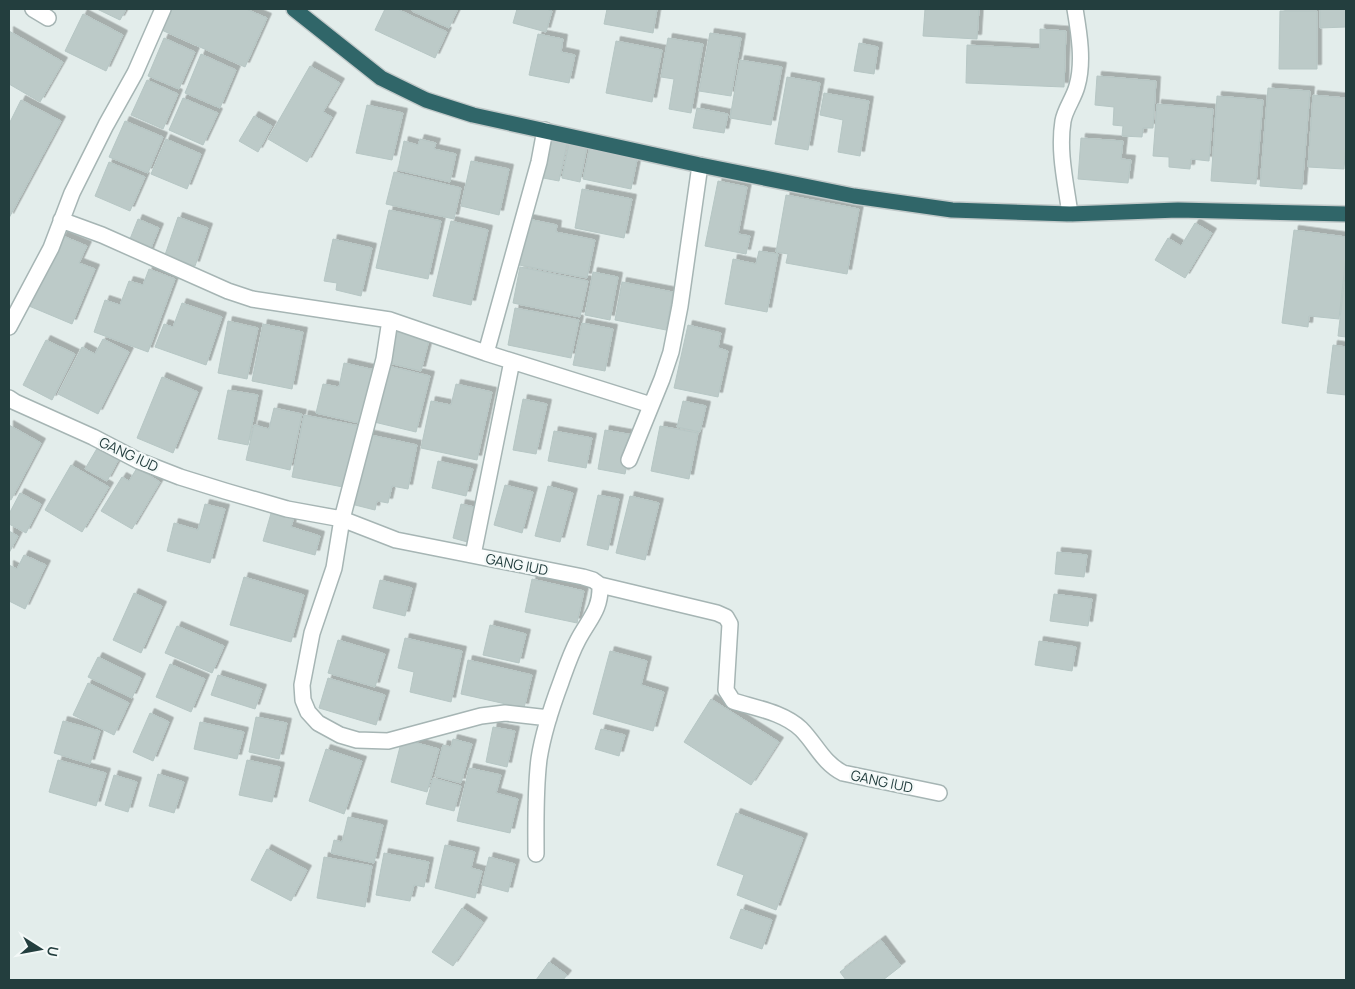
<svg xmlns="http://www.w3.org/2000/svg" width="1355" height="989" font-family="Manrope,sans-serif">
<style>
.building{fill:#bccac8;stroke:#b6c6c4;filter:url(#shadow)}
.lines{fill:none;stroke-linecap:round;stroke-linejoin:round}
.minor-casing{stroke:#a6b5b4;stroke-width:18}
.highway-casing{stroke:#c1c9c9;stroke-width:18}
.minor{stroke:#fff;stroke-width:15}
.highway{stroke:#306669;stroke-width:15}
.labels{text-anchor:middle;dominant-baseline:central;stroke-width:4.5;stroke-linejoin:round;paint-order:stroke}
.street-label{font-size:14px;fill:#233e3e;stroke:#f4f9f8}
</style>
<defs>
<filter id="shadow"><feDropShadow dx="4.5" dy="-4.5" stdDeviation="0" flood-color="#0004"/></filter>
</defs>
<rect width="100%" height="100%" fill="#e3edeb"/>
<path class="building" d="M97,9H126L120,20Z
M166,9H246L267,18L245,67L157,28Z
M385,9H397L447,32L435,58L375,30Z
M413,9H458L449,28L412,11Z
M517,9H546L552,11L546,32L513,23Z
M607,9H657L653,33L604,24Z
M925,9H979L977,39L923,36Z
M1320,9H1346V27L1320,28Z
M1280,11H1317V69H1279Z
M83,14L123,35L106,71L65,51Z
M1040,29L1066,31L1064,87L966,83L967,45L1040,49Z
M9,31L63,62L40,102L9,84Z
M710,33L741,38L731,96L699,91Z
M538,34L563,39L561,52L575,55L569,83L529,75Z
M164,38L195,52L179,89L148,76Z
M668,38L703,44L691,113L669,109L674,79L661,77Z
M616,41L662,50L652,102L606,93Z
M859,43L878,47L874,74L854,71Z
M201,54L236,70L220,108L185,93Z
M740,60L782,67L771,125L730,118Z
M310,66L340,83L323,112L332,117L307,162L268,139Z
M1097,76L1156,81L1153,128H1143L1142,137L1122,136L1123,126L1113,125L1114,107L1095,105Z
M787,77L820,83L808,150L775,144Z
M147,80L178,94L163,129L131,115Z
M1268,88L1310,91L1302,189L1260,186Z
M824,93L869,101L860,156L838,152L843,120L820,115Z
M1313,95L1346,98V141L1344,169L1308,167Z
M1217,96L1263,100L1256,184L1211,181Z
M183,98L218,113L203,145L169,130Z
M21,100L61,121L9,218V124Z
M1157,104L1213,109L1209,161L1191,159L1190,169L1169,167V157L1153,156Z
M367,105L403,113L392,160L356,153Z
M697,108L728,114L724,133L693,128Z
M254,116L272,126L258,152L239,141Z
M125,121L163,137L148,173L109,157Z
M1081,138L1123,141L1121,159L1131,160L1128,183L1078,179Z
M166,139L201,154L187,189L151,174Z
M420,139L436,143L434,149L456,154L450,182L398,170L404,141L418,145Z
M546,140L567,144L559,181L538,177Z
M569,143L587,146L580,182L562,178Z
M590,146L638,155L631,189L583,179Z
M471,161L509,169L499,215L461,206Z
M109,162L145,177L130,211L95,196Z
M394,172L461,188L454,219L386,204Z
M718,181L747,187L738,234L750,236L746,254L705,246Z
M582,189L632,199L624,238L575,228Z
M786,195L859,209L847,274L786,263L788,254L776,252Z
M389,210L441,221L428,279L376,268Z
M178,217L208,228L195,266L165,255Z
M523,218L557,225L556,232L595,240L587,278L514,264Z
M138,219L159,228L149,253L128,244Z
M451,221L488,230L471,305L433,296Z
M1195,223L1212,233L1185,278L1155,260L1168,238L1181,246Z
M1294,230L1346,237V256L1339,319L1309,316L1308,327L1282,323Z
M63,236L87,246L79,263L95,269L72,324L29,306L52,252Z
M333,239L372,248L361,296L336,290L337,283L324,281Z
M759,251L778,254L767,312L725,304L733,259L756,264Z
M520,267L588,281L580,317L513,303Z
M1346,267V337L1338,336Z
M149,269L175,279L148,352L94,332L105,300L120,305L129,281L143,285Z
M593,272L618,277L610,320L585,315Z
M622,282L673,292L666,330L615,320Z
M182,303L222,317L206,365L155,347L164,324L173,327Z
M515,308L579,320L571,358L508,345Z
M228,321L258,328L247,379L218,373Z
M582,323L613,329L605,371L573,365Z
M263,324L303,332L292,389L252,381Z
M688,325L721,333L718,348L728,351L718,397L674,388Z
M398,328L430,336L421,371L389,363Z
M103,339L129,352L98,414L58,394L82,347L95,354Z
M46,340L75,354L52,400L23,385Z
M1333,345L1346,347V395L1327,393Z
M344,363L375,370L363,424L316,413L323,384L339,387Z
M388,366L430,376L416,432L374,422Z
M162,377L198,392L173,453L137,438Z
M456,384L492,392L477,460L421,448L431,401L451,405Z
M228,390L258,395L248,445L218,439Z
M523,399L547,404L536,454L513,450Z
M683,401L706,406L700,432L677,427Z
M274,408L302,414L290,470L246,460L254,425L269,429Z
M304,415L360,426L348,488L292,477Z
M9,425L41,443L11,500L9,499Z
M660,426L698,433L689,479L651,471Z
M605,430L633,435L625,474L598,469Z
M554,431L592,438L586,468L548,461Z
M366,434L417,445L408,489L392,486L388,503L377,501L375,510L351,504Z
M99,445L120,457L107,481L85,469Z
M438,461L473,469L466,496L432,488Z
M71,465L109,487L82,532L45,510Z
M137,468L160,482L132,529L101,511L122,477L129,481Z
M505,485L533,492L522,533L494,525Z
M548,486L573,493L560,542L535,536Z
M20,493L41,504L26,533L9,524V514Z
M598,495L619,499L608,550L587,545Z
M630,496L659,503L645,560L616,553Z
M205,504L225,509L210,563L167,551L174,523L198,530Z
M461,504L479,508L471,543L453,538Z
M272,510L294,517L291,527L320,536L315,555L263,541Z
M9,531L18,536L9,553Z
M1057,552L1087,555L1084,577L1055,574Z
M24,555L46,565L25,609L9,601V565L17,569Z
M244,577L304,595L291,642L230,625Z
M532,579L584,591L577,623L525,612Z
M380,580L412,588L405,616L373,608Z
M134,593L162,606L141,653L113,640Z
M1054,594L1092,599L1088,626L1050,621Z
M490,625L526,634L519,663L483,655Z
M177,626L224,646L212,673L165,653Z
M405,638L462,651L451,702L410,692L414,672L398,668Z
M338,640L385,654L375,687L328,673Z
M1039,641L1076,647L1072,671L1035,665Z
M610,651L647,661L641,685L664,692L653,731L593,714Z
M98,657L141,678L132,698L88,677Z
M468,660L532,675L524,708L461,694Z
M170,664L205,679L191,712L156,697Z
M218,675L262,689L255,709L211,695Z
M328,678L385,695L376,725L319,708Z
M88,683L129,703L114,735L73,715Z
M711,699L779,742L751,785L684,742Z
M150,713L169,722L153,761L133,752Z
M256,717L287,723L279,759L249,752Z
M63,721L100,731L90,764L54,753Z
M200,722L244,732L237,759L194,749Z
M493,727L515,731L507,767L486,762Z
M601,729L625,735L619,756L595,749Z
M402,739L439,749L427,792L391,782Z
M453,739L472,744L461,783L435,776L443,745L451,747Z
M326,749L362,761L344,814L309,801Z
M58,760L106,773L96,806L49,792Z
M247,760L280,767L272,802L239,795Z
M469,768L501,775L496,793L518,799L510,833L457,821Z
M158,774L184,782L174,813L149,806Z
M114,775L137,782L128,812L105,805Z
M433,778L461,786L454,811L426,804Z
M736,813L803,838L776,910L737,895L744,875L717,865Z
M348,817L383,825L374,863L331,853L334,840L342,842Z
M445,845L475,852L471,868L482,871L475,898L435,888Z
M267,849L307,870L291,901L251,880Z
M384,853L429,862L424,887L414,885L410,901L376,895Z
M324,857L372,866L365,907L317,898Z
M489,857L515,864L508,892L482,885Z
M462,908L483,922L453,966L432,952Z
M741,909L772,920L762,949L730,938Z
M881,940L901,966L883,980H846L840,972Z
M549,962L567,975L563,980H536Z"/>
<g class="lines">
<g class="minor-casing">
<path id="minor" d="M33,9L48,18
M1070,214C1066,184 1058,152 1063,121C1065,109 1074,98 1077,86C1084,62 1079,33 1075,9
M61,220L102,235L228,291L252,299L390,320L486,353L539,162L545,130
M390,320L384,359L342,519L334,568L312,633L302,685L303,700L308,712L318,723L340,735L357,740L388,741L481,716L505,713L549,718
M9,327L51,248L72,193L106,125L135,73L163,9
M486,353L651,405
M9,398L15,402L93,437L139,461L180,477L225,491L287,509L342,519L396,540L583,577L593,580L600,585L717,613L726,617L730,624L726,690L733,701C755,708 783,712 801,729C816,744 823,763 843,773L939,793
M629,460L662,379L671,352L680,306L700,165
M473,555L512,361
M536,854C536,822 535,791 539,759C543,733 552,706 561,682C566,668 571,653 578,640C589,619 601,610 600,585"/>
</g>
<g class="highway-casing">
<path id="highway" d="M294,9L381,78L426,100L473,115L700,165L854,196L952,210L1070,214L1178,210L1346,214"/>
</g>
<use href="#minor" class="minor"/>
<use href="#highway" class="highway"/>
</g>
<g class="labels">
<g class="street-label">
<text transform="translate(129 454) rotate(25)">GANG IUD</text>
<text transform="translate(517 564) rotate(11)">GANG IUD</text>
<text transform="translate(882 781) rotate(12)">GANG IUD</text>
</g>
</g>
<rect width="1355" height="989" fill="none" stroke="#233e3e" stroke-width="20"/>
<g transform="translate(40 949) rotate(101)" stroke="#f4f9f8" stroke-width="4" paint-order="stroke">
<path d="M0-4L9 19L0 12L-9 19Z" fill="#233e3e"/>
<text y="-8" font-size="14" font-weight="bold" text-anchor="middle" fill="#233e3e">U</text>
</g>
</svg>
